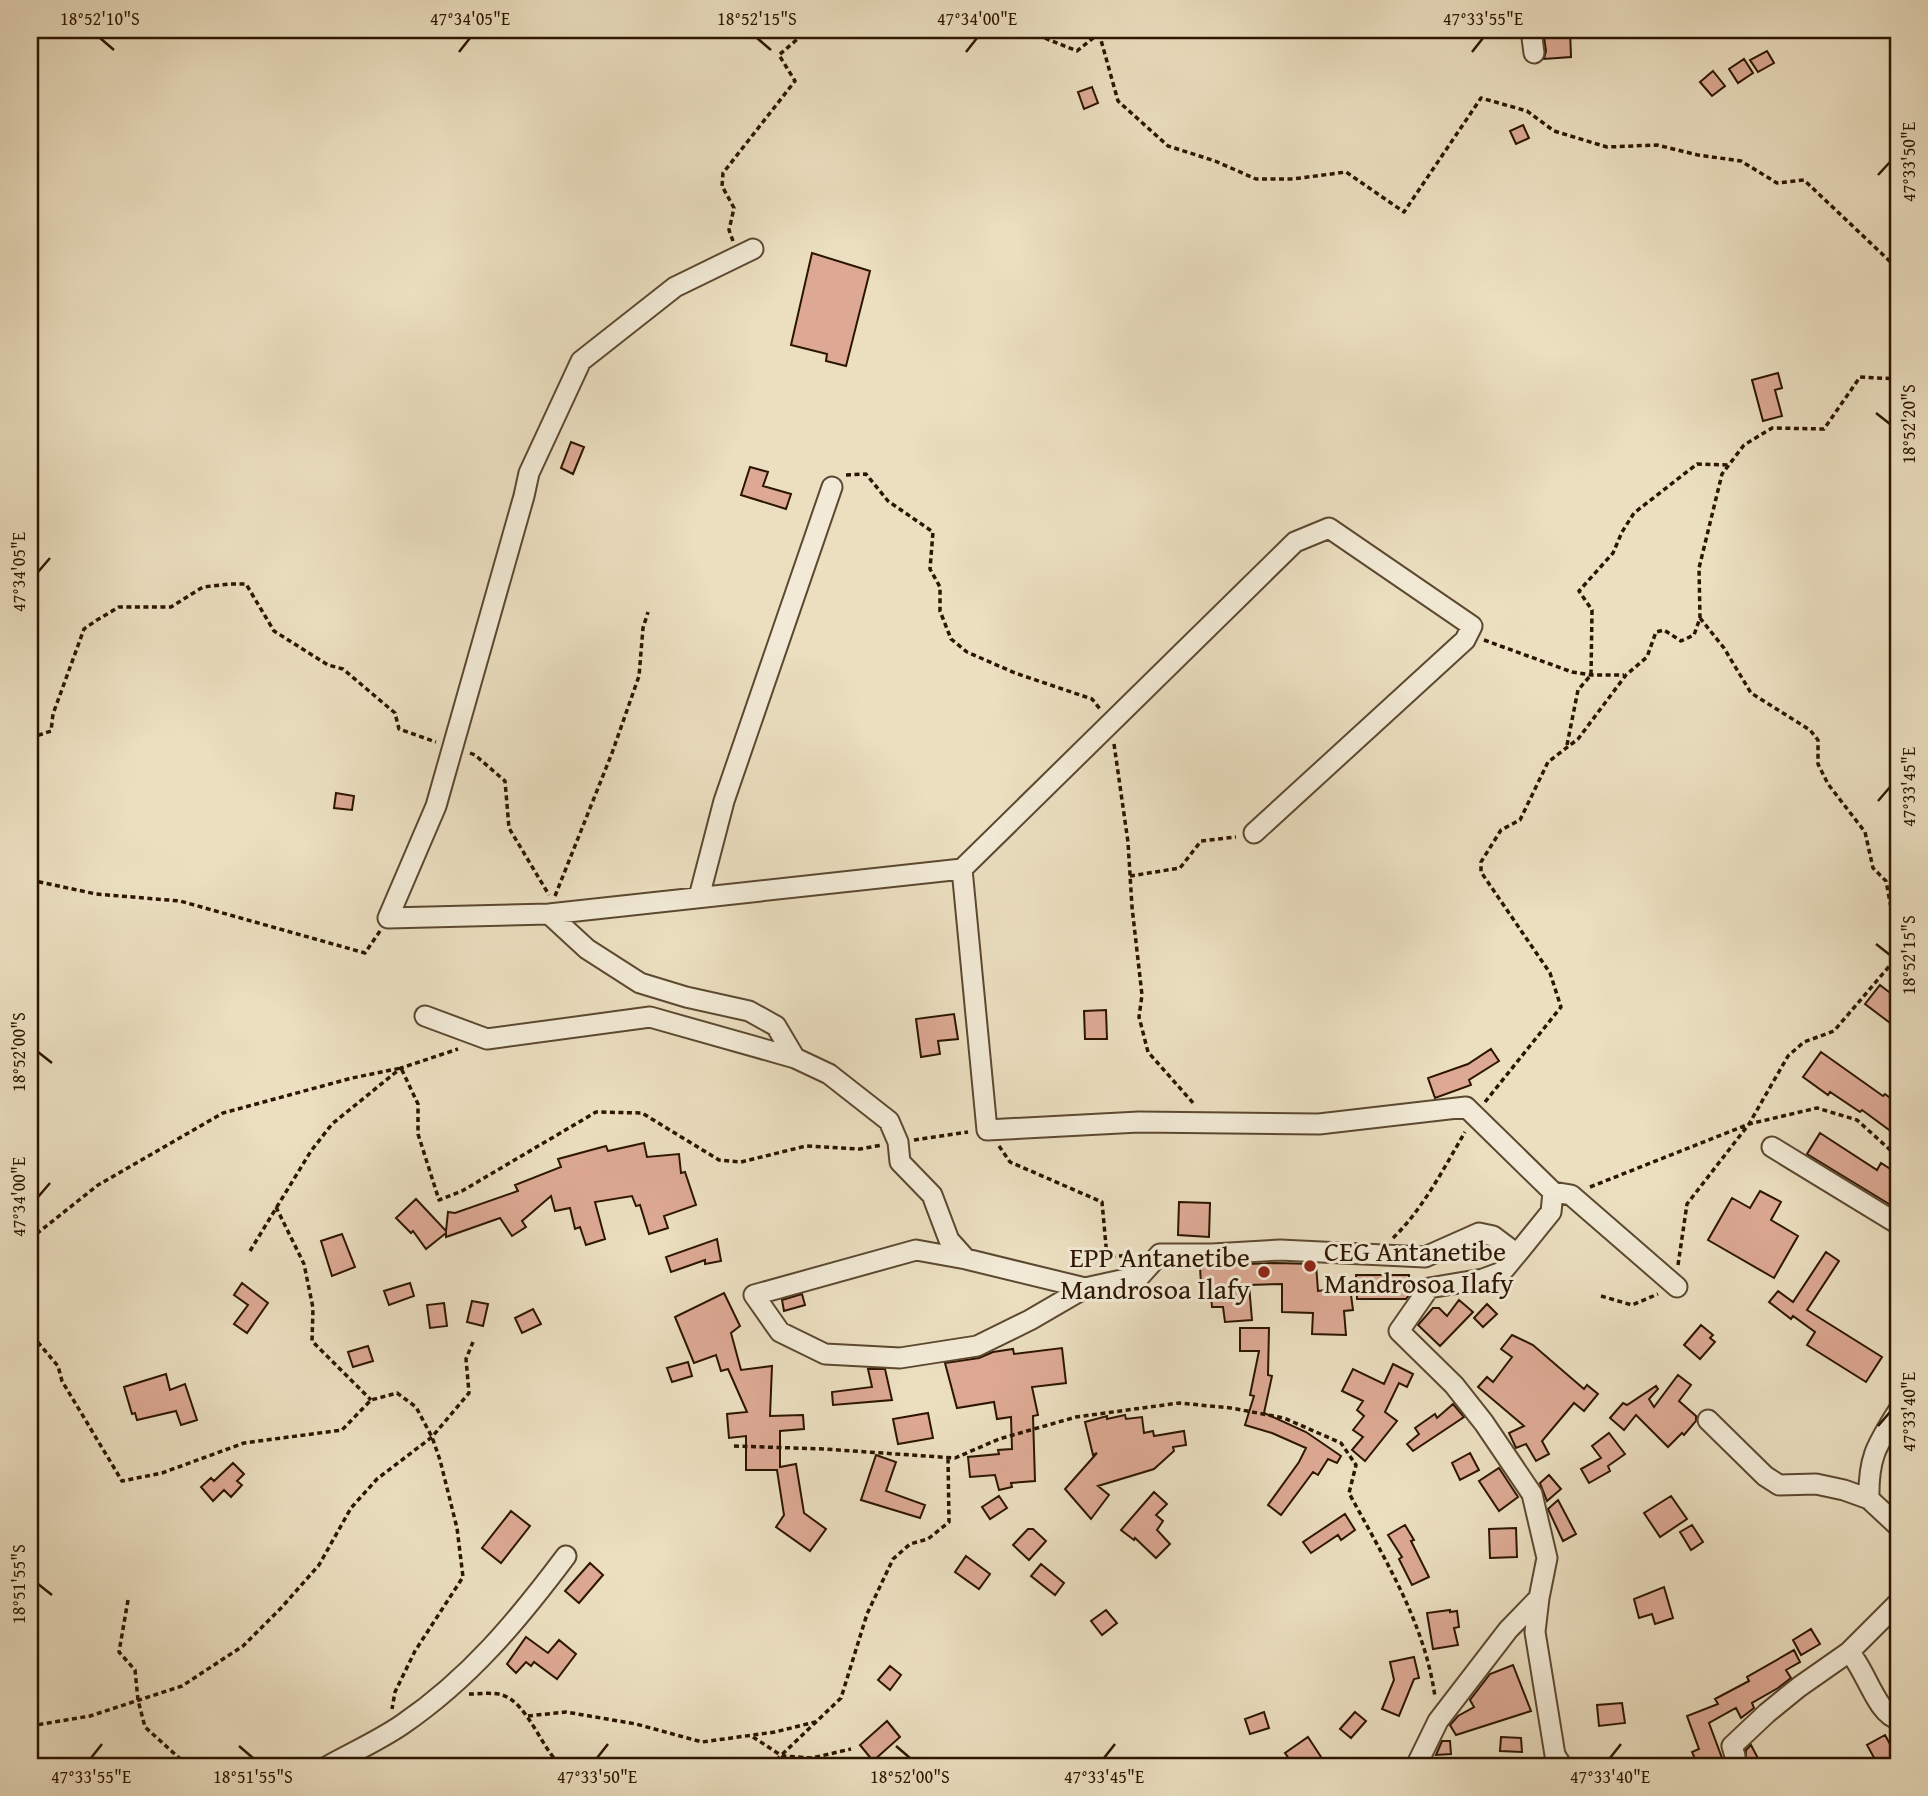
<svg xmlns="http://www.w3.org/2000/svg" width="1928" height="1796" font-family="'Gentium Book Plus',serif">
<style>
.building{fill:#dda994;stroke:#2c1500;stroke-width:2}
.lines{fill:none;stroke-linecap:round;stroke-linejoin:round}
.minor-casing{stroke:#5c4830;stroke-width:23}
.path{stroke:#2c1500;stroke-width:3.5;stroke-dasharray:5 3.5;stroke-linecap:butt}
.minor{stroke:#f2ead6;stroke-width:19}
.ticks{fill:none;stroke:#2c1500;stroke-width:2.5}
.poi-dot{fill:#8f2418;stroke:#f2ead6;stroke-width:2.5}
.labels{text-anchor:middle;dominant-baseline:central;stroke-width:6;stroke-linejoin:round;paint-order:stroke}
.poi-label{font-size:28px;fill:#2c1500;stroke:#f2ead6;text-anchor:start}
.neatline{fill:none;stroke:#2c1500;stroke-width:2.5}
.ticks-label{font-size:18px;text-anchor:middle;fill:#2c1500}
</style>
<rect width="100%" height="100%" fill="#ebdfc0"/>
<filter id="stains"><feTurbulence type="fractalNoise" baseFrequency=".00286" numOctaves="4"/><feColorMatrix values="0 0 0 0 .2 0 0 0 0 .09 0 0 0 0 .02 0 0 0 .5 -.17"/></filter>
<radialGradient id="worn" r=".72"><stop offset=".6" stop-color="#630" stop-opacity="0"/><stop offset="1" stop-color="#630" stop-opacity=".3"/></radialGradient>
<path class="building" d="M1543,30H1570L1571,57L1544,59L1546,51Z
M1767,51L1774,63L1758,72L1750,60Z
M1744,59L1753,73L1738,83L1729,69Z
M1713,71L1725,86L1712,96L1700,82Z
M1092,87L1098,103L1084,109L1078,92Z
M1523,125L1529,138L1516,144L1510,131Z
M812,253L870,271L846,366L826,361L827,354L791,345Z
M1778,373L1782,388L1775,390L1782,416L1763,421L1752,380Z
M571,442L584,447L573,474L561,468Z
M750,467L768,472L763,486L791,494L786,509L741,495Z
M336,793L354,796L352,810L334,808Z
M1880,985L1898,999V1029L1865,1004Z
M1106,1010L1107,1039H1085L1084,1011Z
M954,1014L958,1039L938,1041L940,1054L921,1057L916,1019Z
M1491,1049L1499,1061L1469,1080L1471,1085L1435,1098L1428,1078L1468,1064Z
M1821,1052L1883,1096L1885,1094L1898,1104V1124L1892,1132L1862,1110L1860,1112L1830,1092L1828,1095L1803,1077Z
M1820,1133L1877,1170L1881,1163L1898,1174V1201L1894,1207L1807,1154Z
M644,1143L647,1157L679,1154L681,1173L685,1172L696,1205L664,1216L668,1228L649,1234L640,1205L636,1206L632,1196L595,1202L605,1239L586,1245L580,1227L575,1229L570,1208L555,1211L551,1196L522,1221L526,1227L512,1236L500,1218L446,1237V1233L426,1249L413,1231L411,1233L396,1218L416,1199L446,1231L448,1212L455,1213L518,1191L515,1185L561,1167L558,1159L606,1146L608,1151Z
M1760,1191L1781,1202L1771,1220L1798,1236L1774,1278L1708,1240L1732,1198L1750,1208Z
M1179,1202L1210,1203L1209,1237L1178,1235Z
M342,1234L355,1267L332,1276L321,1241Z
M717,1239L721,1261L705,1264V1260L671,1272L666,1257Z
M1826,1252L1839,1261L1807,1310L1882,1357L1866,1382L1807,1345L1815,1332L1793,1316L1791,1319L1769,1302L1778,1291L1793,1302Z
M1274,1263L1316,1264L1318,1291L1350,1287L1353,1310L1344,1311L1346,1335L1312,1334L1313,1313L1282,1312V1284L1249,1285L1252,1320L1225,1322L1223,1307H1212L1210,1285H1201L1200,1266Z
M1356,1275H1409V1295L1406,1299H1357Z
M242,1283L268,1303L247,1333L234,1324L248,1305L234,1295Z
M410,1283L414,1296L389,1305L384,1291Z
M724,1293L740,1326L731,1333L741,1370L772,1366L770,1416L803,1415L804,1429L780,1431V1467L796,1464L804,1513L826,1529L810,1551L776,1527L784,1515L777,1470H746V1436L729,1438L727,1414L747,1412L728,1369L721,1371L716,1355L694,1363L675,1317Z
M802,1294L805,1305L784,1311L782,1300Z
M1459,1300L1473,1312L1440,1346L1418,1325L1433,1308H1439L1447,1316Z
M472,1301L488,1304L483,1326L467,1322Z
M444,1303L447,1326L430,1328L427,1305Z
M1487,1304L1497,1314L1483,1327L1474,1318Z
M533,1309L541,1324L522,1333L515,1318Z
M1701,1325L1713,1335L1710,1338L1715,1342L1700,1359L1684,1345Z
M1240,1328H1269L1268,1375L1272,1376L1264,1413L1306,1432L1341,1456L1337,1463L1328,1459L1318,1475L1313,1472L1281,1515L1268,1505L1299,1462L1306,1448L1272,1433L1245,1425L1254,1396L1250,1395L1259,1351H1240Z
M1512,1335L1533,1345L1584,1389L1587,1385L1598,1394L1584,1411L1574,1403L1542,1441L1549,1454L1536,1461L1526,1444L1516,1448L1509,1433L1524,1426L1478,1387L1487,1377L1493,1382L1512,1357L1501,1349Z
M368,1346L373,1361L353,1367L348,1352Z
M1062,1348L1066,1383L1032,1387L1038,1415L1033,1416L1035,1481L1011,1483L1012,1487L999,1490L995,1475L970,1477L968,1457L999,1454L998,1450L1012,1449L1011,1417L997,1419L994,1402L957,1408L945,1363L979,1358L993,1352L1013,1349L1014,1354Z
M688,1362L692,1376L672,1382L667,1368Z
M1393,1364L1413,1374L1407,1387L1399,1383L1385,1412L1397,1421L1365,1461L1352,1450L1363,1437L1353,1430L1364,1416L1357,1410L1363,1401L1342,1391L1353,1369L1384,1384Z
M868,1369H885L892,1400L833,1405L832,1392L872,1387Z
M166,1374L170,1390L185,1384L197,1420L181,1425L176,1411L137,1420L135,1413L132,1414L124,1387Z
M1678,1375L1691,1385L1679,1401L1696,1416V1421L1684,1435L1682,1433L1668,1447L1636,1415L1624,1430L1610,1418L1623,1403L1627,1405L1656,1386L1658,1389L1649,1399L1654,1407Z
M1453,1404L1464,1417L1413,1451L1407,1444L1419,1434L1415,1428L1435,1414L1437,1418Z
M928,1413L933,1438L898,1444L893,1419Z
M1125,1415L1126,1419L1142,1417L1144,1433L1153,1431L1154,1436L1184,1431L1186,1445L1173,1447L1174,1451L1154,1469L1098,1486L1109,1495L1091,1519L1065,1489L1097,1453L1093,1455L1085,1422L1107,1416V1419Z
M1609,1433L1625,1454L1608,1466L1610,1471L1589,1483L1581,1469L1601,1458L1592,1446Z
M1470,1453L1479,1470L1460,1480L1452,1463Z
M876,1455L896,1462L886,1491L925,1505L920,1518L861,1500Z
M233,1463L244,1474L237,1481L242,1485L231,1497L224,1490L213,1501L201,1487L211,1478L214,1481Z
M1499,1468L1518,1497L1499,1511L1479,1481Z
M1549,1475L1561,1489L1547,1501L1540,1483Z
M1154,1492L1167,1504L1156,1515L1163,1521L1157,1530L1170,1544L1156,1558L1135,1538L1134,1540L1121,1530Z
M999,1496L1007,1508L990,1519L982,1507Z
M1671,1496L1687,1519L1660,1537L1644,1513Z
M1558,1500L1576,1534L1563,1541L1548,1509Z
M511,1511L530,1526L501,1563L482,1548Z
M1345,1514L1355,1530L1341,1540L1338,1535L1311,1553L1303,1542Z
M1405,1525L1414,1540L1411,1541L1429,1577L1412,1585L1399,1559L1402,1557L1388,1535Z
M1692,1525L1703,1542L1691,1550L1680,1532Z
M1516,1528L1517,1557L1490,1558L1489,1529Z
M1028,1529H1033L1046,1541L1029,1560L1013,1545Z
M966,1556L990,1574L979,1589L955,1572Z
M590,1563L603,1575L579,1603L565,1591Z
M1041,1564L1064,1583L1055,1595L1031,1576Z
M1664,1587L1673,1618L1655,1624L1652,1614L1639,1618L1634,1599Z
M1106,1610L1117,1623L1102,1635L1091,1621Z
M1450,1610V1612L1457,1611L1459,1627L1454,1628L1458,1645L1433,1649L1427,1613Z
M1811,1629L1820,1644L1801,1655L1793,1640Z
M526,1637L548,1653L559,1640L576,1654L557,1679L534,1662L531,1666L526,1662L516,1673L507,1664Z
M1794,1650L1800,1662L1786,1670L1791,1678L1778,1688L1752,1703L1754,1708L1741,1718L1736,1708L1709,1723L1722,1758L1721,1761L1707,1766H1698L1692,1752L1699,1749L1687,1716L1718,1704L1715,1699L1749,1681L1747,1677Z
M1414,1657L1419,1678L1414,1679L1399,1716L1382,1709L1394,1680L1390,1662Z
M1513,1665L1531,1711L1456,1735L1450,1725L1458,1716L1474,1707L1470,1700L1490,1674Z
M890,1666L901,1675L890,1690L878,1680Z
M1622,1703L1625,1723L1599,1726L1597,1705Z
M1264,1712L1269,1728L1250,1734L1245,1719Z
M1355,1712L1366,1721L1351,1738L1340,1729Z
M887,1721L900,1737L873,1761L860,1745Z
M1885,1735L1896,1755L1878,1765L1867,1745Z
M1308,1737L1323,1760L1314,1766H1294L1285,1753Z
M1501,1737L1521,1738L1522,1752L1500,1751Z
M1442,1741H1450L1451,1754L1436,1755Z
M1751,1745L1762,1766H1745L1746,1750Z"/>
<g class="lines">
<g class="minor-casing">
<path id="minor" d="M1531,30L1534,53
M753,249L675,287L581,361L529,473L524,496L436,806L388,918L549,914L962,869L987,1130L1139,1122L1319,1124L1466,1107L1553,1192
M962,869L1295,542L1329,528L1472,626L1465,640L1254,833
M699,897L724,801L832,487
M549,914L587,949L640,983L686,997L749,1011L776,1026L795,1058L829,1074L889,1121L898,1142L900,1162L932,1195L949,1240L966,1259L1085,1288L1140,1276L1160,1254H1212L1280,1250L1425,1257L1479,1233L1493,1236L1517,1254L1551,1212L1553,1192L1571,1195L1677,1287
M425,1016L487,1039L650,1017L795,1058
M1772,1147L1898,1224
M1517,1254L1502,1272L1483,1279L1429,1288L1399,1331L1454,1385L1484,1423L1532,1494L1547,1558L1539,1598L1535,1632L1555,1755L1562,1766
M966,1259L916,1250L754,1295L780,1332L825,1354L900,1358L977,1346L1030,1320L1085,1288
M1708,1420L1765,1476L1779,1485L1816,1484L1844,1490L1869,1499L1898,1526
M1869,1499C1868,1457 1877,1445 1898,1411
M1849,1652C1865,1668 1877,1715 1898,1719
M328,1766C353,1752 380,1740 403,1724C470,1678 518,1620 566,1556
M1416,1766L1438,1721L1508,1630L1539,1598
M1732,1766L1735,1756L1732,1746L1767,1713L1799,1687L1849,1652L1898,1603"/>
</g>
<path class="path" d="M1030,30L1047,39L1077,51L1103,30
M1099,33L1118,101L1168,146L1215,161L1256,179H1293L1346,172L1404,212L1481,98L1527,111L1554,131L1607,147L1657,145L1698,155L1741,161L1777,183L1804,180L1898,269
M733,241L729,230L734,208L722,186L723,173L795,81L779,55L808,30
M846,475L866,474L888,501L933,532L930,569L940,587V611L951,639L967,652L1015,673L1092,699L1100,709
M1700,618L1724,648L1751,693L1810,730L1818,740V764L1828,784L1865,832L1873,868L1886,881L1898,945
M1484,640L1572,672L1591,675H1624
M30,738L51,731L53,714L84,629L97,620L119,607H171L203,587L229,584H246L274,631L328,665L343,669L395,713L399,729L436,742
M1114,744L1128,842L1132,907L1142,995L1139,1017L1148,1052L1194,1104
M1567,745L1578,690L1591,675L1592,610L1579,591L1613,553L1622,532L1634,513L1697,464L1729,465
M470,753L475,755L505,781L509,828L549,895
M1130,876L1180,868L1201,841L1236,837
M30,880L96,894L180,901L365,953L380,931
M555,896L612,753L639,676L643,628L648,612
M1485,1102L1561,1007L1550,973L1481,872V862L1501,830L1520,820L1548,762L1578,739L1626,675L1647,657L1656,632L1664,630L1681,641L1694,635L1700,618L1699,568L1722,474L1744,445L1772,428L1824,429L1860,377L1898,379
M914,1140L968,1132
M999,1146L1010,1162L1102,1202L1107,1257L1134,1255
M1590,1187L1749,1124L1817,1108L1857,1120L1898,1157
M276,1207L304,1264L313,1308L312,1341L371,1400
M1393,1238C1423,1209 1444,1168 1465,1132
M30,1239L98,1185L223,1113L352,1078L401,1068L418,1104V1134L439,1200L462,1191L596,1112L642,1113L719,1160L741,1162L806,1146L860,1149L882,1145
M250,1251L311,1151L332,1124L401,1068L458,1049
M1678,1265L1687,1204L1749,1124L1788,1056L1804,1042L1834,1031L1898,956
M1601,1296L1632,1305L1658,1294
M30,1318L36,1340L58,1366L62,1381L122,1481L162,1473L244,1443L342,1430L371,1400L397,1393L416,1407L432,1437L440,1460L457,1528L463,1577L415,1651L395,1692L392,1709
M734,1446L824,1449L955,1458L999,1439L1076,1417L1179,1403L1231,1408L1284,1418L1341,1443L1356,1465L1349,1493C1384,1558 1425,1623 1435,1697
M128,1600L119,1652L135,1670L138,1700L145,1727L188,1766
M469,1694C479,1694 493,1692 502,1695C527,1702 542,1749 561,1766
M528,1716L566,1712L636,1724L702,1742L775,1732L815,1722
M30,1726L90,1716L182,1686L243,1646L282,1607L319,1565L351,1508L377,1479L432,1437L469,1393L466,1359L473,1342
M753,1737L782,1756L812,1758L851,1749
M770,1766L841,1698L867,1614L893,1559L910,1544L928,1539L949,1522L948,1457"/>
<use href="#minor" class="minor"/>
</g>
<path class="ticks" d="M100,38L114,50M757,38L771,50M459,52L470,38M966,52L977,38M1472,52L1483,38M1878,175L1890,162M1876,413L1890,424M38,572L50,558M1878,801L1890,787M1876,944L1890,955M38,1052L52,1063M38,1197L50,1183M1878,1426L1890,1412M38,1584L52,1595M239,1746L253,1758M896,1746L910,1758M91,1758L102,1744M597,1758L608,1744M1104,1758L1115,1744M1610,1758L1621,1744"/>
<g class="poi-dot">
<circle cx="1310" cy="1266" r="7"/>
<circle cx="1264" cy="1272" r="7"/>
</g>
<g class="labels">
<g class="poi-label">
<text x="1324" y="1250">CEG Antanetibe<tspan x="1324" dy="32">Mandrosoa Ilafy</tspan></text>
<text x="1250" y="1256" text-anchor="end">EPP Antanetibe<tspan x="1250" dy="32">Mandrosoa Ilafy</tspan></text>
</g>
</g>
<rect width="1928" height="1796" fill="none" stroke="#ebdfc0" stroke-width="77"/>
<rect x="38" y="38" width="1852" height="1720" class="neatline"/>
<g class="ticks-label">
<text x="100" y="25">18°52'10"S</text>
<text x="470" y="25">47°34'05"E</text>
<text x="757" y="25">18°52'15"S</text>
<text x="977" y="25">47°34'00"E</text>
<text x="1483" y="25">47°33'55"E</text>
<text transform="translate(1909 162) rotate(-90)" y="6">47°33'50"E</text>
<text transform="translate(1909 424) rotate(-90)" y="6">18°52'20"S</text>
<text transform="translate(19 572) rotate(-90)" y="6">47°34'05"E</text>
<text transform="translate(1909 787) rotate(-90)" y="6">47°33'45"E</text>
<text transform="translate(1909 955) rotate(-90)" y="6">18°52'15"S</text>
<text transform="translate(19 1052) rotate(-90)" y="6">18°52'00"S</text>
<text transform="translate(19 1197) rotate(-90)" y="6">47°34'00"E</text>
<text transform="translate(1909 1412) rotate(-90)" y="6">47°33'40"E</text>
<text transform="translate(19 1584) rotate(-90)" y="6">18°51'55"S</text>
<text x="91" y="1783">47°33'55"E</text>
<text x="253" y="1783">18°51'55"S</text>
<text x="597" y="1783">47°33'50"E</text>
<text x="910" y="1783">18°52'00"S</text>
<text x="1104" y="1783">47°33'45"E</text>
<text x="1610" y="1783">47°33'40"E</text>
</g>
<rect width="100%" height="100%" filter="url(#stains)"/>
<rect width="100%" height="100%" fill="url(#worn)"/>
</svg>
